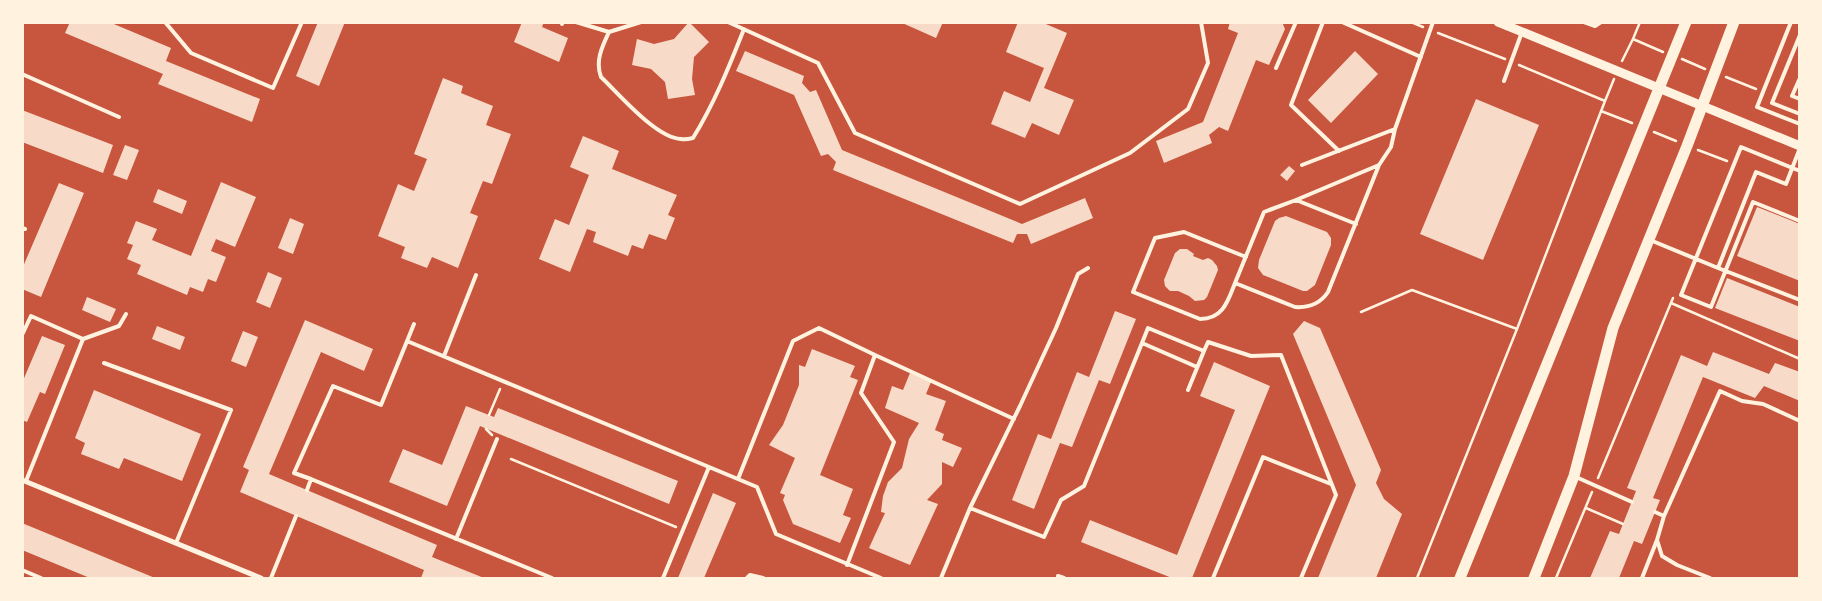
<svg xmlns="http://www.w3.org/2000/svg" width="1822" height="601" font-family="'Libre Baskerville',serif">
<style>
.building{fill:#f7dbc8}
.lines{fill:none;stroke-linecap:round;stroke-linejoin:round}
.path{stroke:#fff3e0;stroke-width:2.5}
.service{stroke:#fff3e0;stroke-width:4}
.minor{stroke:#fff3e0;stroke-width:5}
.tertiary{stroke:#fff3e0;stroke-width:9}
.primary{stroke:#fff3e0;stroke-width:11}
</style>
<rect width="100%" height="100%" fill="#c8553d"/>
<path class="building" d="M70,22H109L171,48L166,61L260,99L252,122L158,84L163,74L65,33Z
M318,22H345L319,86L296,76Z
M522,22H544L542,27L568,38L559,62L514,42Z
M689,22L709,42L694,57L692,79L695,95L668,99L665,82L651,69L632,65L637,39L654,44L674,39Z
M900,22H943L936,38Z
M1018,22H1041L1067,33L1044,88L1074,100L1059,135L1032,123L1025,138L991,124L1004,91L1030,102L1044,68L1006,52Z
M1230,22H1282L1285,29L1269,65L1256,60L1228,131L1219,127L1209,135L1212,143L1164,163L1156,141L1203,122L1238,33L1228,29Z
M745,51L804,76L802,83L810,92L816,90L842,150L1022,224L1085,198L1093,218L1031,244L1027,234H1017L1013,243L833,170L836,162L828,154L821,156L794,95L736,71Z
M1355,51L1378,74L1331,123L1308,100Z
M443,78L463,86L461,93L493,106L486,125L511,134L492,184L483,181L470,213L478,216L458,268L432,257L427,268L401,258L405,247L378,236L398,184L414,191L427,159L414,154Z
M1476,99L1539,125L1483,260L1420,234Z
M22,110L113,145L103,173L22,142Z
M583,136L619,151L612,169L677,195L668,215L675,218L666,240L649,234L643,249L632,245L628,256L593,242L596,232L587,229L570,272L539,259L555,219L569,225L589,175L570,167Z
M125,145L139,150L127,180L113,175Z
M1289,166L1295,171L1287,181L1280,175Z
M221,182L256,197L235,247L216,239L211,251L226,257L216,282L208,279L203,292L190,287L187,295L137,274L141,265L127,259L133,245L127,243L136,221L157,229L152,240L191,256Z
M59,183L84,193L41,297L22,289V269Z
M158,189L187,201L182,214L153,202Z
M1757,207L1800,224V281L1737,256Z
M1286,216L1327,232L1331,238V245L1315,285L1307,291H1303L1263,275L1258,268L1259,260L1275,221L1279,218Z
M290,218L304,224L293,254L278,248Z
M1180,249H1187L1194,254L1193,256L1203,260L1208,258L1212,260L1217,266L1218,270L1207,297L1204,300L1195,301L1189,296L1178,291H1170L1165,286L1164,280L1175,253Z
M268,272L282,278L270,308L256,302Z
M1727,278L1800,307V341L1715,308Z
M87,297L116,309L110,322L82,310Z
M1115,311L1136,319L1110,384L1099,380L1072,447L1060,443L1034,509L1012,500L1038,434L1051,439L1077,372L1089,377Z
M305,320L373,349L364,371L321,352L269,474L437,545L432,557L484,578H421L424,570L240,492L249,470L243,467Z
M1304,321L1320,328L1381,470L1376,483L1384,499L1402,514L1376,578H1318L1356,485L1293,334Z
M157,326L185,337L180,350L152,339Z
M243,331L258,337L246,367L231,361Z
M42,336L65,345L45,394L40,392L27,422L22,420V383Z
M812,349L855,366L850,377L858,380L820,475L853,489L843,515L851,518L840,543L793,524L783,500L785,495L780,493L795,458L769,445L783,425L799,385V365L805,367Z
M1713,352L1769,374L1775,363L1800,372V401L1764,386L1755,398L1703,377L1653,498L1660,500L1642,544L1634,541L1619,578H1590L1610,531L1619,534L1636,491L1627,488L1681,355L1707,366Z
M1214,362L1270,386L1192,578H1172L1081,542L1090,520L1177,555L1235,410L1200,396Z
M910,373L931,382L926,394L946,401L935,430L944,434L942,440L962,448L953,467L942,462V484L927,500L938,504L910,565L869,548L885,513L881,512L883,496L888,482L902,468L909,439L919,423L885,408L892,386L903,390Z
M94,390L201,434L182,481L124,458L119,469L81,454L85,443L75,438Z
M466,406L494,417L498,408L678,481L669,504L480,426L447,506L389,482L403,449L442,465Z
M713,493L736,503L704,578H678Z
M22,523L155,578H90L22,550Z"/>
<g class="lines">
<path class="path" d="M1411,22L1423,27
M1438,33L1505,59
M1633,39L1640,22
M1682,59L1705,69
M1622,61L1633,39L1663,52
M1726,77L1756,89
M1605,101L1614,79
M1601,111L1632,123
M1654,132L1676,141
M1698,150L1727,161
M1671,303L1800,359
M1361,312L1412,290L1517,329
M489,415L500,389
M486,429L492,435
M511,459L676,527
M1598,478L1673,298
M1586,508L1623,524
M1417,578L1517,329L1605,101L1519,65
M1556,578L1592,492"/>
<path class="service" d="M165,22L191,53L273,88L302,22
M576,22L609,32L641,22
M728,22L818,63L855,133L1020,204L1130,153L1188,109L1208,63L1201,22
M1323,22L1291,105L1339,151
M1342,22L1421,57
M1584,22L1595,26L1601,22
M1791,22L1757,107L1800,124
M562,24V22
M609,32C602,47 595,61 601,77C619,94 656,138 681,139C685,140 689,139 693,138C714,104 729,67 744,29
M1800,35L1772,103L1800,114
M1276,68L1296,22
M22,74L119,117
M1800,78L1792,96L1800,99
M1504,81L1522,32
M1302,165L1395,129
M1800,171L1741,147L1681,295L1711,307L1753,202L1800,221
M1296,200L1379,165
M1356,224L1296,200L1264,212L1235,283L1295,307C1309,308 1320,304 1328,292L1379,165L1391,147L1395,129L1433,22
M22,228L25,229
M1650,240L1718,268L1756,172L1786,184L1800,148
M1718,268L1800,300
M1235,283C1228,301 1223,319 1200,319L1133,292L1155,238L1184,232L1246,257
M22,335L31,316L83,339L26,481
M83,339L119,326L126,314
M407,341L757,487L776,534L881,578
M1142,343L1148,328L1204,351L1208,342L1251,356L1281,355L1336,495L1301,578
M875,355L1014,419
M444,356L476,275
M104,363L231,410L176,543
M1188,390L1204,351
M1576,477L1632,502
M311,479L294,473L333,386L381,405L414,324
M738,479L793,341L819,328L875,355L861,393L894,442L847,565
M307,490L311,479L552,578
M970,508L1020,406L1056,328L1078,274L1088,268
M1655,512L1664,516
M456,539L497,439
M1657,540L1662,556L1677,565L1710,578
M22,570L41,578
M1058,576L1064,578
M271,578L296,516
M663,578L709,467
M747,578L750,575L763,578
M941,578L970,508L1044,537L1061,500L1084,486L1142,343L1197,367
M1213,578L1263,457L1331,484
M1642,578L1657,540L1664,516L1720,391L1742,401L1763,404L1800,421"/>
<path class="minor" d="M22,480L261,578"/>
<path class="tertiary" d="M1498,22L1800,146"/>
<path class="primary" d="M1460,578L1686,22
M1534,578L1574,476L1613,328L1687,146L1734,22"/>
</g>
<rect width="1822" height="601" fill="none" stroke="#fff3e0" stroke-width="48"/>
</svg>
